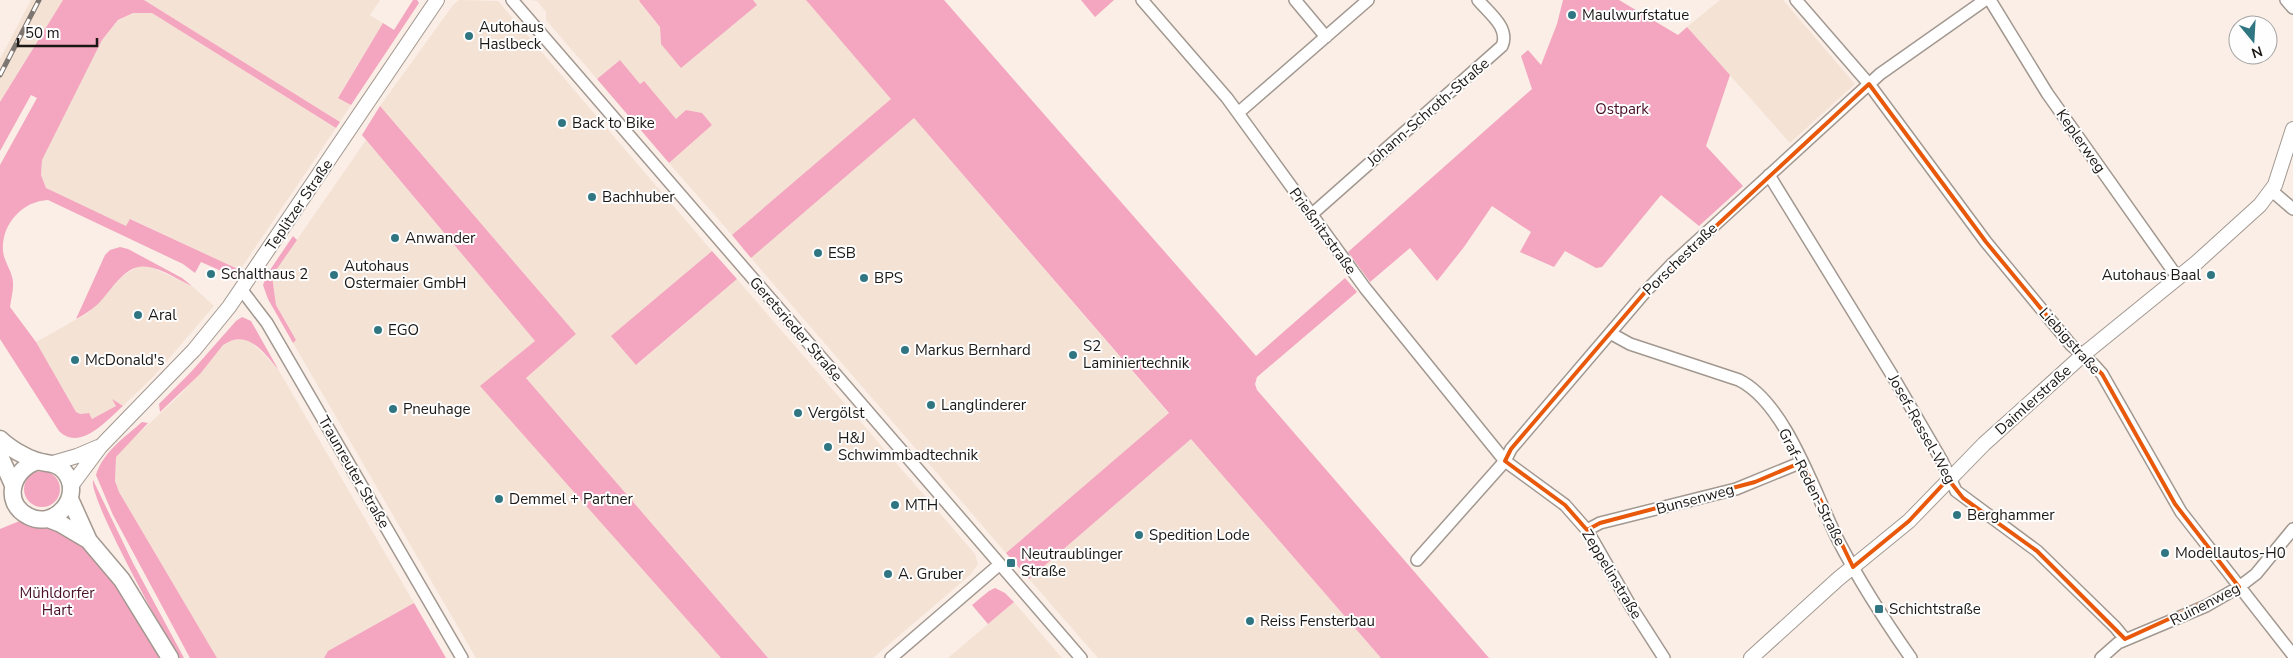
<svg xmlns="http://www.w3.org/2000/svg" width="2293" height="658" font-family="'Nunito Sans',sans-serif">
<style>
.built{fill:#f4e2d5}
.green{fill:#f4a5bf}
.lines{fill:none;stroke-linecap:round;stroke-linejoin:round}
.minor-casing{stroke:#a29890;stroke-width:14}
.tertiary-casing{stroke:#a29890;stroke-width:16}
.secondary-casing{stroke:#a29890;stroke-width:19}
.minor{stroke:#fff;stroke-width:11}
.tertiary{stroke:#fff;stroke-width:14}
.secondary{stroke:#fff;stroke-width:16}
.rail-casing{stroke:#7d7570;stroke-width:5}
.rail{stroke:#fefefe;stroke-width:3;stroke-dasharray:9;stroke-linecap:butt}
.marked{fill:none;stroke:#e8590c;stroke-width:4;stroke-linejoin:round}
.poi-dot{fill:#2f7682;stroke:#fefefe;stroke-width:2}
.labels{text-anchor:middle;dominant-baseline:central;stroke-width:4;stroke-linejoin:round;paint-order:stroke}
.poi-label{font-size:15px;fill:#1b1715;stroke:#fefefe;text-anchor:start}
.park-label{font-size:15px;fill:#4a1029;stroke:#fefefe}
.street-label{font-size:15px;fill:#1b1715;stroke:#fefefe}
</style>
<rect width="100%" height="100%" fill="#faeee6"/>
<path class="built" d="M31,0H63L0,102V59Z
M144,0H380L370,15L383,23L338,97L351,105L340,122Z
M459,0L498,1L712,251L612,336L637,365L737,279L975,554L978,564L970,575L873,658H768L526,378L576,334L380,106L453,5Z
M530,0H640L639,2L660,27L661,44L757,5L753,0H806L892,99L732,235L669,163L712,125L702,113L676,119L643,81L640,84L620,60L597,79L546,20V12L537,1Z
M1720,0H1783L1855,84L1790,143L1687,27Z
M133,13H152L336,128L240,270L131,219L127,227L59,195L46,188L41,175L42,160L102,40L118,21Z
M914,118L1169,414L1006,553L751,258Z
M366,140L535,341L481,386L721,658H476L293,343L296,340L276,305L272,276Z
M139,266L151,267L192,286L214,306L154,376L123,406L113,400L116,406L92,419L89,413L80,414L76,412L36,342L88,313L119,278Z
M240,339L250,340L278,369L414,603L328,651L324,658H217L119,492L115,481L116,457L123,448L181,394L223,345L229,341Z
M1191,439L1381,658H1098L1029,579Z
M1014,602L1062,658H948Z"/>
<path class="green" d="M63,0H144L340,122L336,128L152,13H133L118,20L102,40L42,160L41,175L46,188L126,226L130,219L240,270L235,277L201,262L195,273L183,264L48,200C22,201 1,225 3,251C4,261 10,268 12,277C15,286 11,298 10,307L36,342L76,412L80,414L89,413L92,419L116,406L112,399L123,406C107,420 80,452 59,431L0,339V165L37,98L31,95L0,151V102Z
M413,0H417L419,3L351,105L338,98L383,23L394,30Z
M640,0H753L757,5L681,68L661,44L660,27L639,1Z
M806,0H944L1256,356L1345,278L1357,292L1257,377L1255,384L1257,390L1489,658H1381L1191,439L1029,579L1006,553L1169,413L914,118L751,258L732,235L891,99Z
M1081,0H1114L1095,17Z
M1563,0H1619L1678,35L1687,27L1730,75L1706,146L1743,186L1699,226L1661,195L1602,267L1596,268L1565,251L1554,267L1520,252L1531,232L1492,206L1464,247L1437,281L1410,248L1370,282L1348,252L1532,89L1521,56L1528,50L1541,65L1557,24Z
M620,60L640,84L644,81L676,119L686,110L702,113L712,125L669,163L597,79Z
M380,106L576,334L526,378L768,658H721L480,386L535,341L362,135Z
M293,236L297,240L272,276L276,305L296,340L293,343L268,299L263,285L268,273Z
M120,247L128,249L182,278L192,286C178,280 163,269 149,267C125,262 112,290 98,304C91,310 84,315 76,319L105,255L110,250Z
M712,251L737,279L636,365L611,336Z
M242,317L251,321L278,369C263,352 248,328 223,345L200,374L160,412L159,404L191,372L236,321Z
M142,422L148,423L116,457L115,481L119,492L217,658H190L113,515L96,475C103,452 125,437 142,422Z
M24 489a18 18 0 1 1 36 0a18 18 0 1 1-36 0Z
M93,480L133,563L184,658H177C164,631 89,500 93,480Z
M22,520C42,525 62,530 79,542C114,567 139,622 161,658H0V529Z
M995,588L1005,593L1014,602L988,624L972,605L989,591Z
M414,603L446,658H324L328,651Z"/>
<g class="lines">
<g class="minor-casing">
<path id="minor" d="M512,0L1081,658
M1142,0L1227,98L1365,288L1505,461L1565,505L1587,530L1630,605L1664,658
M1295,0L1326,37
M1796,0L1869,84L1986,242L2071,345L2093,364L2102,374L2181,512L2293,655
M1990,0L2047,93L2178,278
M2286,0L2293,8
M1238,113L1368,0
M1769,175L1892,375L1942,461L1956,491L2037,551L2115,627L2125,639
M2272,191L2293,209
M1311,215L1502,46C1510,28 1489,13 1478,0
M241,289L267,323L462,658
M1610,333L1630,344L1739,380C1787,404 1815,495 1839,542C1860,582 1885,621 1911,658
M1587,530L1600,523L1736,489L1802,462
M1417,560L1505,461L1511,449L1646,291L1671,265L1880,74L1985,0
M891,658L1000,564
M2101,658L2118,643L2206,606L2239,587L2256,574L2293,529"/>
</g>
<g class="tertiary-casing">
<path id="tertiary" d="M53,463L77,456L98,447
M71,486L100,447L194,350L229,307L437,0
M1751,658L1838,579L1909,521L1984,444L2084,354L2196,263L2260,205L2275,185L2293,129"/>
</g>
<g class="secondary-casing">
<path id="secondary" d="M0,439C9,448 25,457 37,461C47,464 56,462 64,471C85,495 55,531 28,516C1,502 13,468 38,461
M0,456L13,485
M70,499L89,541L122,580L170,658
M48,519L61,524L88,540"/>
</g>
<use href="#minor" class="minor"/>
<use href="#tertiary" class="tertiary"/>
<use href="#secondary" class="secondary"/>
<g class="rail-casing">
<path id="rail" d="M0,75L39,0"/>
</g>
<use href="#rail" class="rail"/>
</g>
<path class="marked" d="M1869,84L1986,242L2071,345L2102,374L2175,504L2239,587L2125,639L2037,551L1963,498L1948,479L1909,521L1853,567L1802,462L1755,482L1600,523L1587,530L1565,505L1505,461L1511,449L1646,291Z"/>
<g class="poi-dot">
<circle cx="1572" cy="15" r="5"/>
<circle cx="469" cy="36" r="5"/>
<circle cx="562" cy="123" r="5"/>
<circle cx="592" cy="197" r="5"/>
<circle cx="395" cy="238" r="5"/>
<circle cx="818" cy="253" r="5"/>
<circle cx="211" cy="274" r="5"/>
<circle cx="334" cy="275" r="5"/>
<circle cx="2211" cy="275" r="5"/>
<circle cx="864" cy="278" r="5"/>
<circle cx="138" cy="315" r="5"/>
<circle cx="378" cy="330" r="5"/>
<circle cx="905" cy="350" r="5"/>
<circle cx="1073" cy="355" r="5"/>
<circle cx="75" cy="360" r="5"/>
<circle cx="931" cy="405" r="5"/>
<circle cx="393" cy="409" r="5"/>
<circle cx="798" cy="413" r="5"/>
<circle cx="828" cy="447" r="5"/>
<circle cx="499" cy="499" r="5"/>
<circle cx="895" cy="505" r="5"/>
<circle cx="1957" cy="515" r="5"/>
<circle cx="1139" cy="535" r="5"/>
<circle cx="2165" cy="553" r="5"/>
<rect x="1006" y="558" width="10" height="10" rx="2.5"/>
<circle cx="888" cy="574" r="5"/>
<rect x="1874" y="604" width="10" height="10" rx="2.5"/>
<circle cx="1250" cy="621" r="5"/>
</g>
<g class="labels">
<g class="poi-label">
<text x="1582" y="15">Maulwurfstatue</text>
<text x="479" y="27">Autohaus<tspan x="479" dy="17">Haslbeck</tspan></text>
<text x="572" y="123">Back to Bike</text>
<text x="602" y="197">Bachhuber</text>
<text x="405" y="238">Anwander</text>
<text x="828" y="253">ESB</text>
<text x="344" y="266">Autohaus<tspan x="344" dy="17">Ostermaier GmbH</tspan></text>
<text x="221" y="274">Schalthaus 2</text>
<text x="2201" y="275" text-anchor="end">Autohaus Baal</text>
<text x="874" y="278">BPS</text>
<text x="148" y="315">Aral</text>
<text x="388" y="330">EGO</text>
<text x="1083" y="346">S2<tspan x="1083" dy="17">Laminiertechnik</tspan></text>
<text x="915" y="350">Markus Bernhard</text>
<text x="85" y="360">McDonald's</text>
<text x="941" y="405">Langlinderer</text>
<text x="403" y="409">Pneuhage</text>
<text x="808" y="413">Vergölst</text>
<text x="838" y="438">H&amp;J<tspan x="838" dy="17">Schwimmbadtechnik</tspan></text>
<text x="509" y="499">Demmel + Partner</text>
<text x="905" y="505">MTH</text>
<text x="1967" y="515">Berghammer</text>
<text x="1149" y="535">Spedition Lode</text>
<text x="2175" y="553">Modellautos-H0</text>
<text x="1021" y="554">Neutraublinger<tspan x="1021" dy="17">Straße</tspan></text>
<text x="898" y="574">A. Gruber</text>
<text x="1889" y="609">Schichtstraße</text>
<text x="1260" y="621">Reiss Fensterbau</text>
</g>
<g class="park-label">
<text x="1622" y="109">Ostpark</text>
<text x="57" y="593">Mühldorfer<tspan x="57" dy="17">Hart</tspan></text>
</g>
<g class="street-label">
<text transform="translate(1428 112) rotate(-41)">Johann-Schroth-Straße</text>
<text transform="translate(2081 141) rotate(55)">Keplerweg</text>
<text transform="translate(299 205) rotate(-56)">Teplitzer Straße</text>
<text transform="translate(1323 231) rotate(54)">Prießnitzstraße</text>
<text transform="translate(1680 259) rotate(-44)">Porschestraße</text>
<text transform="translate(796 329) rotate(49)">Geretsrieder Straße</text>
<text transform="translate(2070 341) rotate(48)">Liebigstraße</text>
<text transform="translate(2033 400) rotate(-42)">Daimlerstraße</text>
<text transform="translate(1922 429) rotate(61)">Josef-Ressel-Weg</text>
<text transform="translate(354 472) rotate(60)">Traunreuter Straße</text>
<text transform="translate(1812 487) rotate(63)">Graf-Reden-Straße</text>
<text transform="translate(1695 499) rotate(-15)">Bunsenweg</text>
<text transform="translate(1612 574) rotate(59)">Zeppelinstraße</text>
<text transform="translate(2205 604) rotate(-27)">Ruinenweg</text>
</g>
</g>
<g transform="translate(2253 40) rotate(162)"><circle r="24" fill="#fefefe" stroke="#a3a2a1"/>
<path d="M0-4L9 19L0 12L-9 19Z" fill="#2f7682"/>
<text y="-8" font-size="14" font-weight="bold" text-anchor="middle" fill="#1b1715">N</text>
</g>
<path d="M18 38v8h79v-8" fill="none" stroke="#1b1715" stroke-width="2.5"/>
<text x="25" y="38" font-size="15" fill="#1b1715" stroke="#fefefe" stroke-width="4" paint-order="stroke">50 m</text>
</svg>
